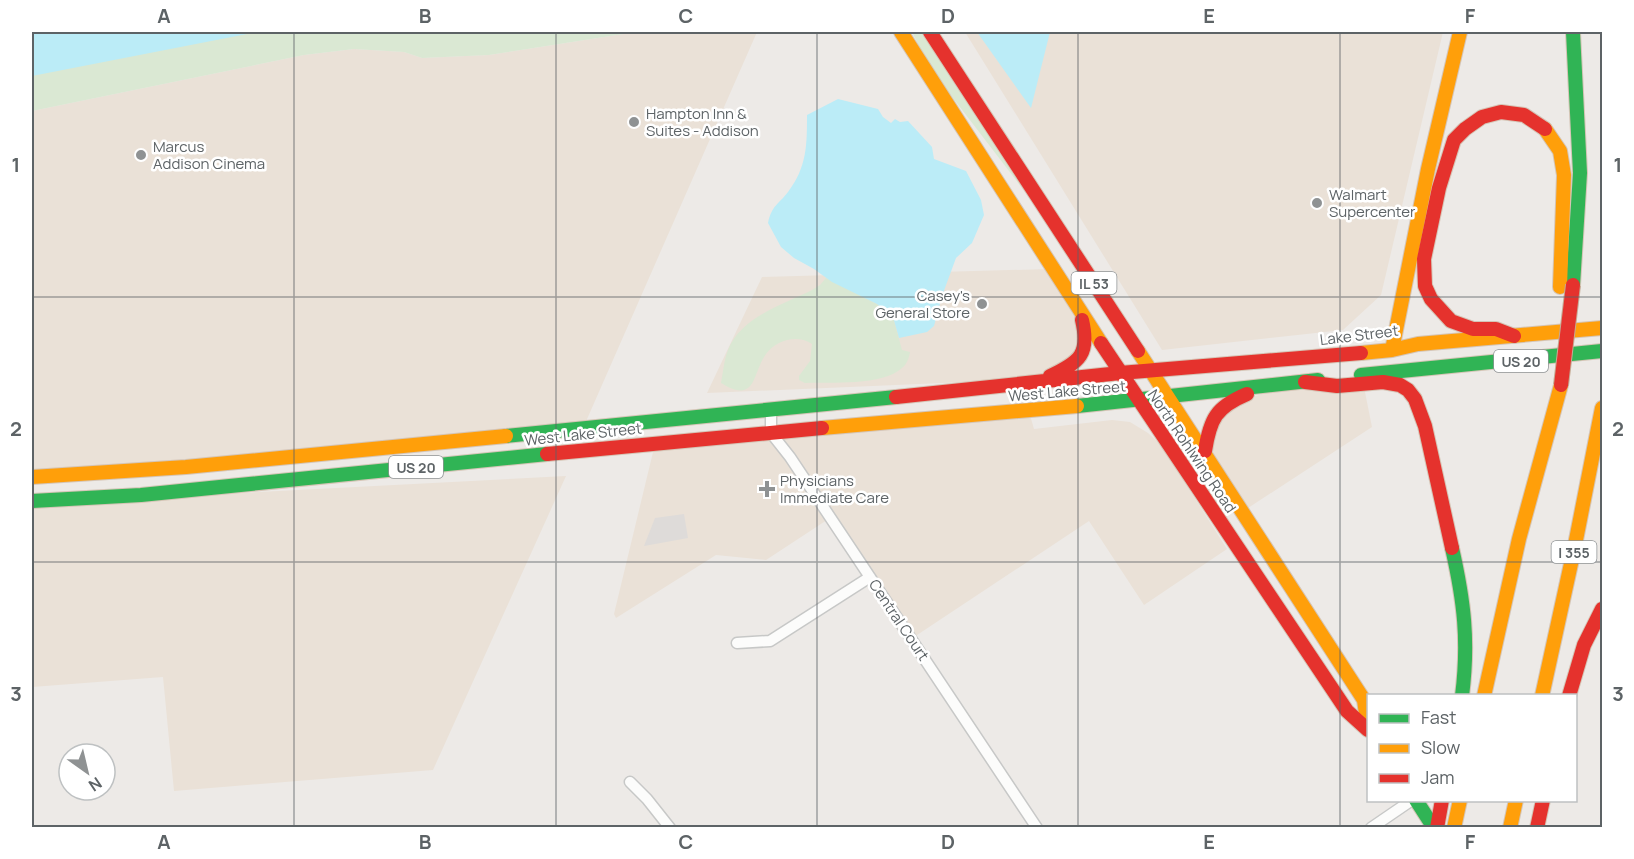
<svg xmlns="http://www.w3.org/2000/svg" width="1634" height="859" font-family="Manrope,sans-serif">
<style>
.commercial{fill:#eae1d7}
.industrial{fill:#dedbd9}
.green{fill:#dae8d3}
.water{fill:#bbecf7}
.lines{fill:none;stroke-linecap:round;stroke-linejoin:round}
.street-casing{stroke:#c7c8c7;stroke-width:13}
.fast-casing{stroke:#d5c5b6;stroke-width:16}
.slow-casing{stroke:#d5c5b6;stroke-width:16}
.jam-casing{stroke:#d5c5b6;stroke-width:16}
.street{stroke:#fcfcfb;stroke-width:10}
.fast{stroke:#30b455;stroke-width:14}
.slow{stroke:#ff9f0a;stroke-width:14}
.jam{stroke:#e5322d;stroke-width:14}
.jam-bridge-casing{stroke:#c5aa94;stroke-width:16;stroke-linecap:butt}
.jam-bridge{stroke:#e5322d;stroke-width:14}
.grid{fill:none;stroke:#5d6366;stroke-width:1.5;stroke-opacity:0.55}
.poi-dot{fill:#8f9293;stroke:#fff;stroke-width:2}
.labels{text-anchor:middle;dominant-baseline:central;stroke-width:5;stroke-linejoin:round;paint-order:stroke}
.shield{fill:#fff;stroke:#8e9294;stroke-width:1.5}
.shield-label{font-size:14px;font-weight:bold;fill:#5d6366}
.poi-label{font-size:15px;fill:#5d6366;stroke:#fff;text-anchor:start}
.street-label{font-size:15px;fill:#5d6366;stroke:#fff}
.neatline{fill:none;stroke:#5d6366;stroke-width:2}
.grid-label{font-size:20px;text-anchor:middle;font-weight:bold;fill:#5d6366}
</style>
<rect width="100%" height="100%" fill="#edeae7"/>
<path class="commercial" d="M636,32H757L584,426L32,473V111L304,55L354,49L404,52L422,58L489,55Z
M965,32H1443L1381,295L1343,330L1162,350Z
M1049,269L1075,310L1079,357L1036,379L707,393L762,277Z
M1364,387L1372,427L1248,508L1208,451L1214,428L1234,403L1271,391Z
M1030,415L1034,429L1112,420L1130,422L1148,433L1161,445L1227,549L1144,605L1089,521L908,641L827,520L766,560L716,555L616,618L614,614L654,448Z
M566,476L433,770L174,791L163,677L32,687V507L144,498Z"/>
<path class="industrial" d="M684,514L688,538L644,546L655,518Z"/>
<path class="green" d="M32,32H636L489,55L422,58L404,52L354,49L304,55L32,111Z
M912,32H923L1025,192L930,68Z
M826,278L877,304L893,317L902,350L910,352C909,358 907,364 902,368C883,386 830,382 805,383L799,380V376L810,361L812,344C798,334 776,340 766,354C752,373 757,405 721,383C723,373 724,360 728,350C741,317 782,305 812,290L820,285Z"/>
<path class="water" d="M32,32H257L32,76Z
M977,32H1050L1031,108Z
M838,99L878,109L883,117L891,123L895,119L900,122L908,121L932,147L934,159L966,171L981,200L984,215L972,243L956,258L942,296L934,326L927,332L899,338L893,317L877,304L832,282L814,269L794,258L781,247L768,223C772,205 778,205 788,192C807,167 807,145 807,115Z"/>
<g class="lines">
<g class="street-casing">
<path id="street" d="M771,411V433L790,457L1037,828
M737,643L770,641L870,577
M630,782L647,799L670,828
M1371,828L1412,800"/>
</g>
<g class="fast-casing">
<path id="fast" d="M1573,32L1580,173L1573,285
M1361,375L1602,351
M1077,406L1318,380
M506,436L896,397
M32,501L141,495L547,454
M1452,548C1464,601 1469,641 1462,696
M1416,800L1434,828"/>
</g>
<g class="slow-casing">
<path id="slow" d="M901,32L1101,343
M1545,129L1560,151L1564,175L1560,287
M1392,350L1428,169L1460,32
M1138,351L1364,700L1368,727
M1361,353L1392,350L1418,344L1602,328
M822,428L1077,406
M32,477L186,467L506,436
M1484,696L1519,539L1561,385
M1542,696L1574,550L1602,408
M1454,828L1460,800
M1510,828L1516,800"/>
</g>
<g class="jam-casing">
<path id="jam" d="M930,32L1138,351
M1514,336L1496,329H1473L1451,321L1431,299L1425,286L1424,259L1439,188L1454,140L1465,129L1482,117L1501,112L1524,115L1545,129
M1101,343L1347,711L1368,730
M1050,376C1080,362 1090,354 1082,320
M1305,382L1337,386L1383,382L1400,385L1408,390L1415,399L1425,426L1452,548
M896,397L1120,373L1361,353
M1205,451C1210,419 1216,407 1247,394
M547,454L822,428
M1569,696L1584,645L1602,609
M1437,828L1442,800
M1537,828L1543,800"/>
</g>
<use href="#street" class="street"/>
<use href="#fast" class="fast"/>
<use href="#slow" class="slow"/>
<use href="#jam" class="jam"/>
<g class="jam-bridge-casing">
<path id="jam-bridge" d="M1561,385L1573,285"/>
</g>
<use href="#jam-bridge" class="jam-bridge"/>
</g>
<path class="grid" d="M294,32V828M556,32V828M817,32V828M1078,32V828M1340,32V828M32,297H1602M32,562H1602"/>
<g class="poi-dot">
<circle cx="634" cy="122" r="6"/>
<circle cx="141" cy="155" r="6"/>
<circle cx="1317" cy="203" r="6"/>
<circle cx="982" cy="304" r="6"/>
<path d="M764 480h6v6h6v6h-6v6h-6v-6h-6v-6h6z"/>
</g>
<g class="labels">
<g class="shield">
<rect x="1071.5" y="272" width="45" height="22" rx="4.5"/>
<rect x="1494" y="350" width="54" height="22" rx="4.5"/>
<rect x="389" y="456" width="54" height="22" rx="4.5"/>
<rect x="1551.5" y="541" width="45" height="22" rx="4.5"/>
</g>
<g class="shield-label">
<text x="1094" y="283">IL 53</text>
<text x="1521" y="361">US 20</text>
<text x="416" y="467">US 20</text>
<text x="1574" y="552">I 355</text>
</g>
<g class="poi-label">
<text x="646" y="113">Hampton Inn &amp;<tspan x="646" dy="17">Suites - Addison</tspan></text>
<text x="153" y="146">Marcus<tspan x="153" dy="17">Addison Cinema</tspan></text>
<text x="1329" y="194">Walmart<tspan x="1329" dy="17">Supercenter</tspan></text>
<text x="970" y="295" text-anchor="end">Casey's<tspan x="970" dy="17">General Store</tspan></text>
<text x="780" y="480">Physicians<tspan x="780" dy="17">Immediate Care</tspan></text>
</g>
<g class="street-label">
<text transform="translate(1359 335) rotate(-7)">Lake Street</text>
<text transform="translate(1067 391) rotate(-5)">West Lake Street</text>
<text transform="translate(583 434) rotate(-6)">West Lake Street</text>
<text transform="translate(1192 451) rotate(56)">North Rohlwing Road</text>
<text transform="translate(899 620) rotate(56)">Central Court</text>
</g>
</g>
<rect width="1634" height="859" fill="none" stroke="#ffffff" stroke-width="66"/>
<rect x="1367" y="694" width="210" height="108" fill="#ffffff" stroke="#bec1c2" stroke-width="1.5"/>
<rect x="1379" y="714" width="30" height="9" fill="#30b455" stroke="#bec1c2" stroke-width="1.5"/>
<text x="1421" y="724" font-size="18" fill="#5d6366">Fast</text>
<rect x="1379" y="744" width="30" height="9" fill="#ff9f0a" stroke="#bec1c2" stroke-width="1.5"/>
<text x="1421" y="754" font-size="18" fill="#5d6366">Slow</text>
<rect x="1379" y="774" width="30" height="9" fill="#e5322d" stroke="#bec1c2" stroke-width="1.5"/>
<text x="1421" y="784" font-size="18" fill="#5d6366">Jam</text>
<g transform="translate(87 772) rotate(146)"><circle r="28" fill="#ffffff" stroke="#bec1c2" stroke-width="1.5"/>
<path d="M0-4.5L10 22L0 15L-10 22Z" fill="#8f9293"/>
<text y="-9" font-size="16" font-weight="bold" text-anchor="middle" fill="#5d6366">N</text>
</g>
<rect x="33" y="33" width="1568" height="793" class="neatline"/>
<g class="grid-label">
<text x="164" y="23">A</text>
<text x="425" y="23">B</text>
<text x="686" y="23">C</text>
<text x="948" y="23">D</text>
<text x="1209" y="23">E</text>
<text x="1470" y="23">F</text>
<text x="16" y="172">1</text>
<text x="1618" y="172">1</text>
<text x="16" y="436">2</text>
<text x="1618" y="436">2</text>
<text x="16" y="701">3</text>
<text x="1618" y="701">3</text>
<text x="164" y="849">A</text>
<text x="425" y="849">B</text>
<text x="686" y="849">C</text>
<text x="948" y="849">D</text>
<text x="1209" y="849">E</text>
<text x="1470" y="849">F</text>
</g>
</svg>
